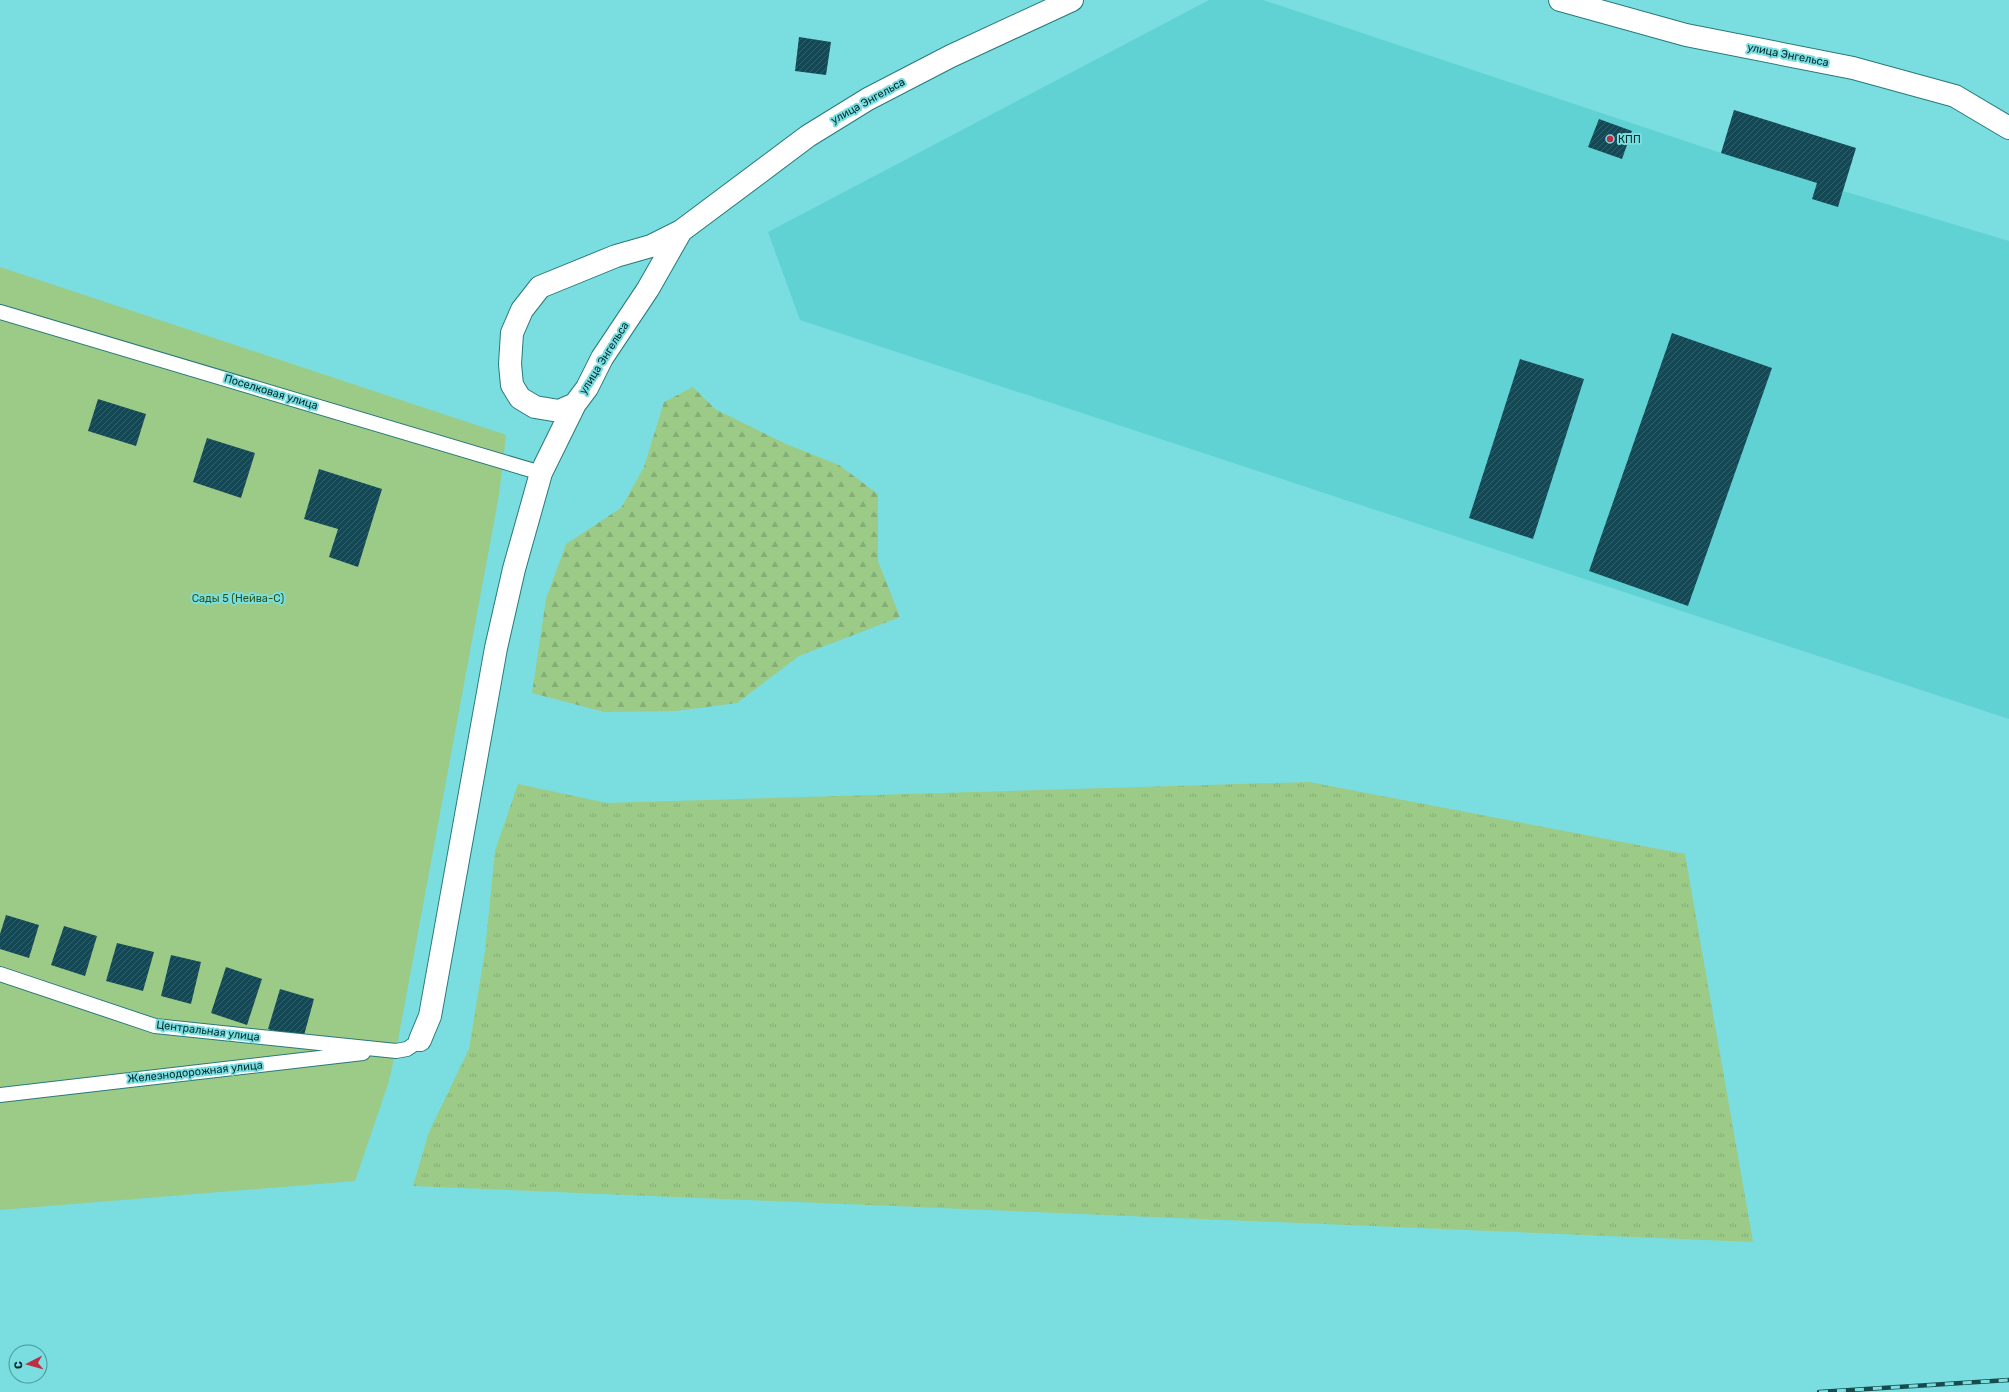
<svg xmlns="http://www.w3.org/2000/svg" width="2009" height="1392" font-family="Rubik,sans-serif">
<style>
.built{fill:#60d2d4}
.grass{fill:url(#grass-tufts)}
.forest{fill:url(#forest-firs)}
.green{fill:#9bcb87}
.building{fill:url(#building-hatch)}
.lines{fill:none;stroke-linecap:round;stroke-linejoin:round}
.service-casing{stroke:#2a797b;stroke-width:16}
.minor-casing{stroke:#2a797b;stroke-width:24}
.service{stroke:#fff;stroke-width:14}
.minor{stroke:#fff;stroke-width:22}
.rail-casing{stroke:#164c4d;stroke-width:4.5}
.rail{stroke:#7adddf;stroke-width:3;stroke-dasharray:9;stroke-linecap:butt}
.poi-dot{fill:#be2d45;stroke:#7adddf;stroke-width:1.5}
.labels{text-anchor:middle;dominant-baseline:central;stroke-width:4;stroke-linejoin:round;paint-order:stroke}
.street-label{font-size:11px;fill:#002c2d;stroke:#7adddf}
.poi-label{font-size:11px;fill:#002c2d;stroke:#7adddf;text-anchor:start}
.park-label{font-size:11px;fill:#2a5414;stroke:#7adddf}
</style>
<defs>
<pattern id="grass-tufts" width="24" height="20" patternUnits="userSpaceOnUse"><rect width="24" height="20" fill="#9bcb87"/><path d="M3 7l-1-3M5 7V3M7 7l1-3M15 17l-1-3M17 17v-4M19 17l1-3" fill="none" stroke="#84ae75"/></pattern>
<pattern id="forest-firs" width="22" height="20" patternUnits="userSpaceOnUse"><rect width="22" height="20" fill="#9bcb87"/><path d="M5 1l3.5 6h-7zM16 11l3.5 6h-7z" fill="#84ae75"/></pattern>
<pattern id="building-hatch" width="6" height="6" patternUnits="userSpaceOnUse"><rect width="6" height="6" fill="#154855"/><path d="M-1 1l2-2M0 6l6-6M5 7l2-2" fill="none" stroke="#34606a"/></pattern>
</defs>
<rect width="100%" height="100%" fill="#7adddf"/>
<path class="built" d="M1209,0H1263L1721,153L1734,110L1856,148L1843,191L2009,241V719L800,320L768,232Z"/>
<path class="grass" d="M1309,782L1685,854L1753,1242L413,1186L429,1132L469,1049L485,951L495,851L518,784L607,803Z"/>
<path class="forest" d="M693,387L715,409L786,444L839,465L878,494V561L900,617L799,656L737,703L676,711L604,712L532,693L546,599L566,544L621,508L644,467L664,402Z"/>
<path class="green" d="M0,267L506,435L499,495L396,1051L388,1084L355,1181L0,1210Z"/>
<path class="building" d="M799,37L831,42L826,75L795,71Z
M1734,110L1856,148L1838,207L1812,199L1817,183L1721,153Z
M1599,119L1632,131L1622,159L1588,147Z
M1672,333L1772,368L1688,606L1589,571Z
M1520,359L1584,379L1533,539L1469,518Z
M98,399L146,414L136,446L88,431Z
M207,438L255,453L241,498L193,482Z
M319,469L382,489L358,567L329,557L338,529L304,519Z
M6,915L39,925L29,958L0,949V934Z
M64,926L97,936L85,976L51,965Z
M117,943L154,952L143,991L106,981Z
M171,955L201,962L191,1004L161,996Z
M226,967L262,979L247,1025L211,1013Z
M280,989L314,999L303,1039L268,1029Z"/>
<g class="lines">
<g class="service-casing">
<path id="service" d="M0,312L541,473
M0,974L155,1026L396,1051L407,1049L420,1040
M0,1095L363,1053"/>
</g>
<g class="minor-casing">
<path id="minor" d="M1560,0L1686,35L1853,68L1955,96L2009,128
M681,231L648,289L602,358L587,388L575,404L559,411L535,407L520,398L512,385L510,364L512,333L522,310L540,287L616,256L651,246L681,231L808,136L868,99L951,56L1072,0
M420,1040L430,1016L496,648L514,569L541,473L575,404"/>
</g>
<use href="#service" class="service"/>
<use href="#minor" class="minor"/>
<g class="rail-casing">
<path id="rail" d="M1819,1392L2009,1380"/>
</g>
<use href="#rail" class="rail"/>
</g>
<circle class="poi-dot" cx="1610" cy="139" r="4"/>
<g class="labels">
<g class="street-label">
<text transform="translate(1788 55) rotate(11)">улица Энгельса</text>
<text transform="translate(868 101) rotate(-29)">улица Энгельса</text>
<text transform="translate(604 358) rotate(-58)">улица Энгельса</text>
<text transform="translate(271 392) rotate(17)">Поселковая улица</text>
<text transform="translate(208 1031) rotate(7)">Центральная улица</text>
<text transform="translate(195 1072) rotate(-6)">Железнодорожная улица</text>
</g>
<g class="poi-label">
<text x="1618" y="139">КПП</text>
</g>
<g class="park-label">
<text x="238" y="598">Сады 5 (Нейва-С)</text>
</g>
</g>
<g transform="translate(28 1364) rotate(264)"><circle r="19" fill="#7adddf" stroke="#499698"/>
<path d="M0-3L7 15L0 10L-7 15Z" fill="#be2d45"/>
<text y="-6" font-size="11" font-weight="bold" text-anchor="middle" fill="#002c2d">С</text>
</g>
</svg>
